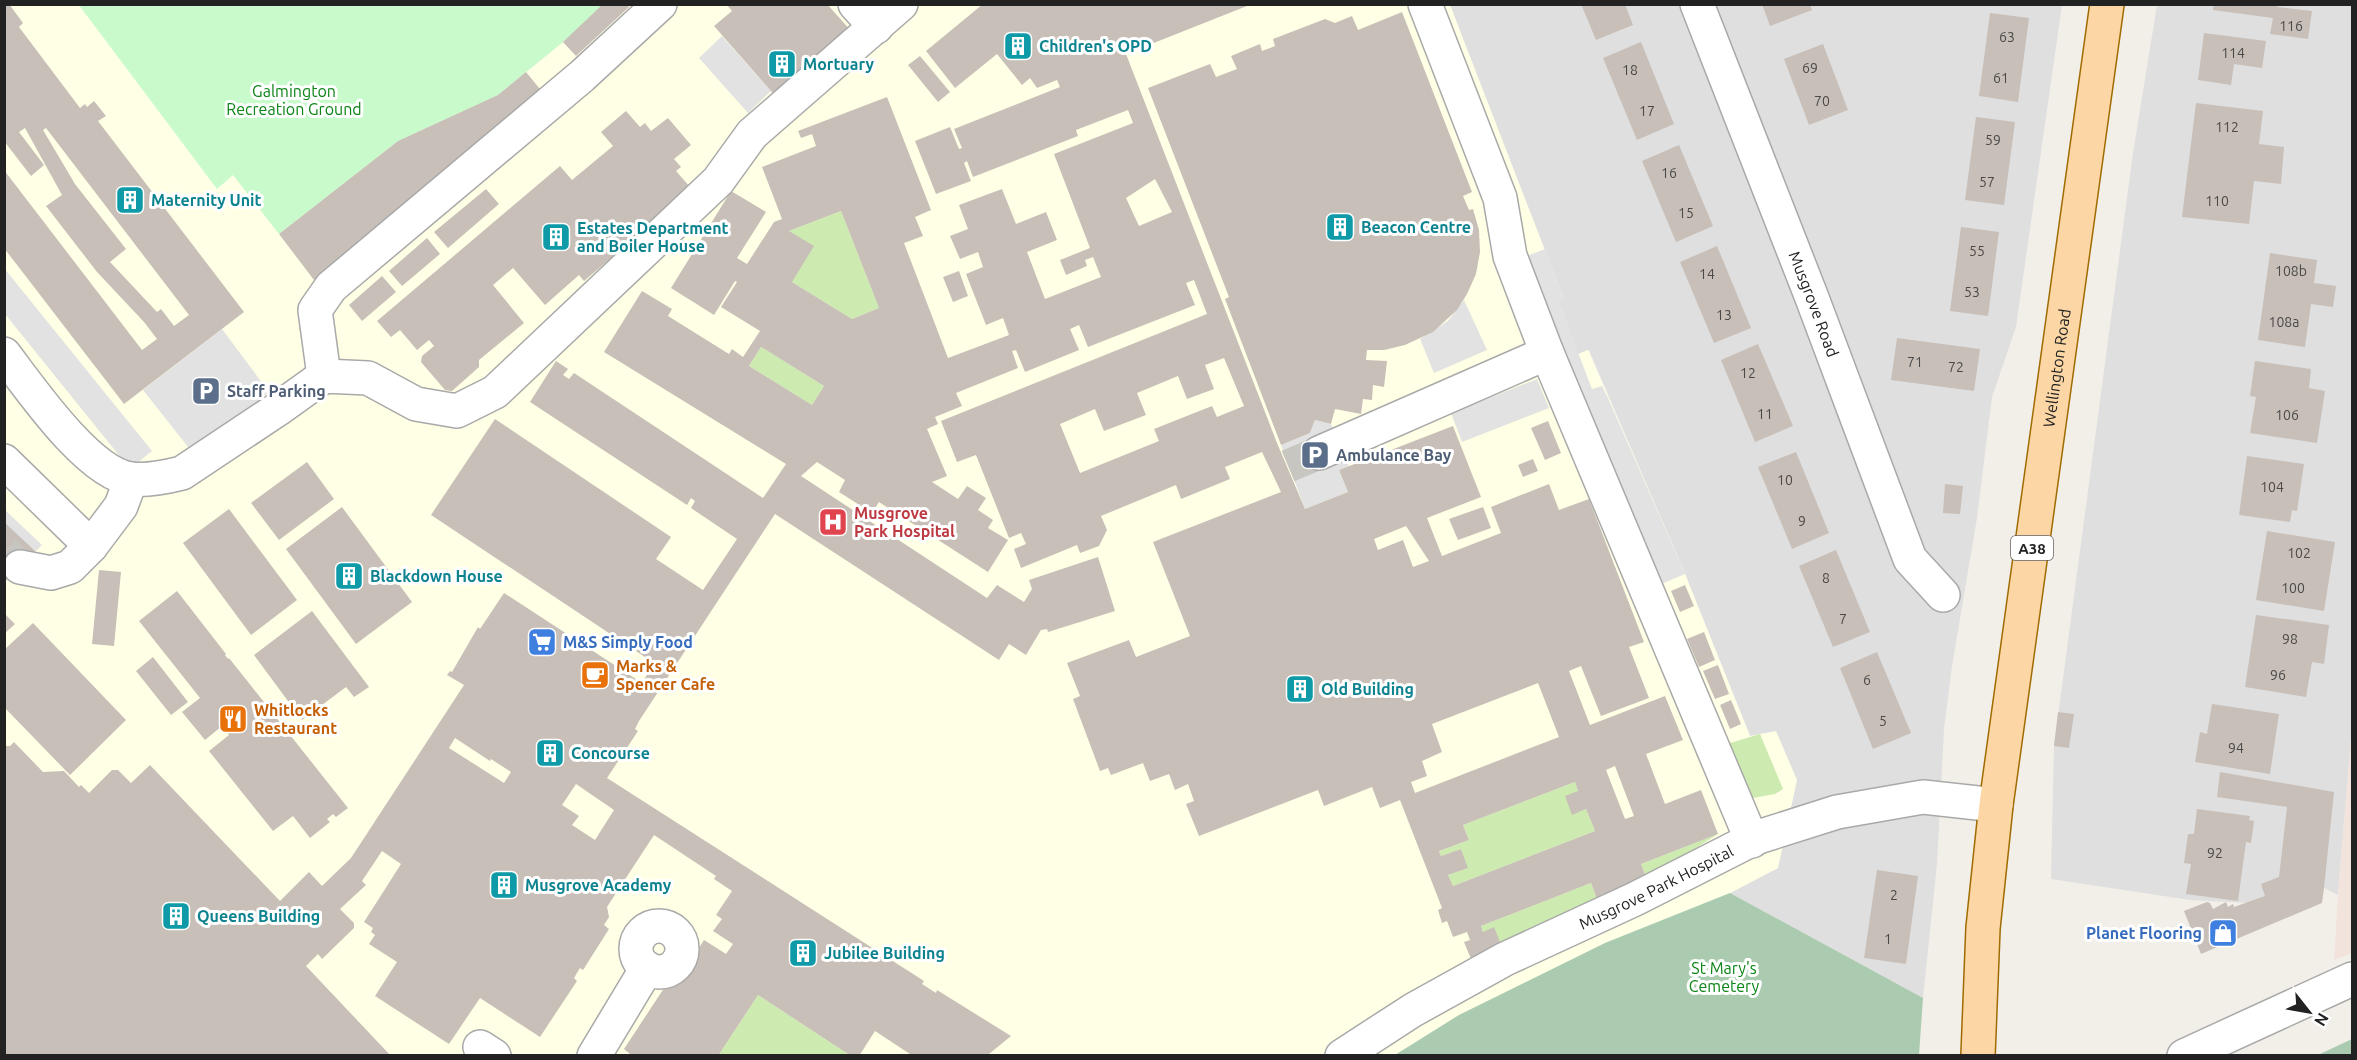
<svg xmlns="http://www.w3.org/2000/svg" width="2357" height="1060" font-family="Ubuntu,sans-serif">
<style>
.residential{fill:#e0dfdf}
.education{fill:#ffffe5}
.military{fill:#f3e3dd}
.grass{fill:#cdebb0}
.cemetery{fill:#aacbaf}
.park{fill:#c8facc}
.parking{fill:#e2e2e2}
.building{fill:#c7bfb8;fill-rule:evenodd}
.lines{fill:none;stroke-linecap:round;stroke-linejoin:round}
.minor-tunnel{stroke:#c8c6c1;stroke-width:33;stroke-dasharray:33 16;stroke-linecap:butt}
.minor-casing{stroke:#a9a9a9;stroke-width:36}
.major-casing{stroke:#a06b00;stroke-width:36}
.minor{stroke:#fff;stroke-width:33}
.major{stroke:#fcd6a4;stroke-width:33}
.labels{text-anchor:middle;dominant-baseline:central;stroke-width:6;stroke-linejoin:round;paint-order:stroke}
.number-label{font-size:14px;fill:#4b4948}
.shield{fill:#fff;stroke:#646464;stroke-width:1.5}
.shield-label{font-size:15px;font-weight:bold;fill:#222}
.culture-label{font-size:16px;font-weight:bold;fill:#0d838f;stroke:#fff;text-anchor:start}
.park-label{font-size:16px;fill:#0c8416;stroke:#fff}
.street-label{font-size:16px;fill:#222;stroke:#fff}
.service-label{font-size:16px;font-weight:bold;fill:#4e5e75;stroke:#fff;text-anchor:start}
.health-label{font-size:16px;font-weight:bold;fill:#be3a42;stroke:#fff;text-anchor:start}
.shop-label{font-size:16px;font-weight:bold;fill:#366cbe;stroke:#fff;text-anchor:start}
.food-label{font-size:16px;font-weight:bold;fill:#c56008;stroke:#fff;text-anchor:start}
</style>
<rect width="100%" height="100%" fill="#f2efe9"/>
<path class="residential" d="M1450,5H2062L2016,327L1992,397L1977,518L1952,666L1944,729L1937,864L1923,998L1730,893L1778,868L1776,732L1750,736L1685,574L1589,350L1578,354L1557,300L1563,297Z
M2157,5H2352V727L2338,895L2324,888L2294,884L2249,903L2190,900L2051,879L2054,746L2133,153Z"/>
<path class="education" d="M5,5H79L218,188L233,174L398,141L498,95L563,42L603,5H1450L1563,297L1558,300L1578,354L1588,350L1685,574L1750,736L1776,731L1797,780L1778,868L1730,893L1605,943L1459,1015L1395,1055L5,1056Z"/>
<path class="military" d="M2352,727V953L2334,960L2338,895Z"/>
<path class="grass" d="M841,211L879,308L852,319L792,282L789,231Z
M761,347L824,386L812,405L749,366Z
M1760,734L1783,789L1775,794L1753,798L1746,791L1727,744Z
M1575,782L1578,791L1573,814L1586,809L1595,831L1453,886L1448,875L1467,868L1461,849L1441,856L1439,851L1469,840L1463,825Z
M1718,834L1647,879L1641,864Z
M1591,883L1597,899L1502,947L1483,932L1481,926Z
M758,995L851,1056H718Z"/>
<path class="cemetery" d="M1730,893L1923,998L1919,1055H1395L1459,1015L1605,943Z
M2352,1039V1055H2318Z"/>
<path class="park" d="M79,5H603L563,42L498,95L398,141L279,234L233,175L217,189Z"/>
<path class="parking" d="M722,36L771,91L748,113L699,58Z
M1545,249L1563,297L1558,300L1592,389L1602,386L1608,398L1685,574L1659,585L1527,256Z
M4,268L152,451L130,469L5,314Z
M1464,300L1487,350L1434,373L1420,339L1448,321Z
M222,329L269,392L192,452L143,390Z
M1537,379L1549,408L1462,442L1451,413Z
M1315,420L1331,424L1349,466L1339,470L1348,492L1305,509L1281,445L1310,433Z
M4,509L42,545L5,582H4Z"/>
<path class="building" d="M4,4H9L23,23L19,27L80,108L85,104L87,107L94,101L106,116L98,121L244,312L124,404L4,248V170L142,350L157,339L144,322L97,272L46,206L62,195L25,128L19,132L44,165L31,176L4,141ZM46,128L189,315L174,326L161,309L157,312L110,262L126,249L75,184L43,130Z
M603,4H626L629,7L576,56L563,42Z
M726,4H827L852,32L778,99L714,26L732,11Z
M983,4H1252L1126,54L1277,443L1305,509L1348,492L1339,470L1453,426L1481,497L1427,518L1442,556L1501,533L1491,507L1549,484L1559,510L1589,499L1644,642L1629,647L1649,698L1601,716L1581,666L1569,671L1590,725L1665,696L1683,740L1646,754L1665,804L1701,790L1718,834L1641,864L1647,879L1597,899L1591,883L1481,926L1483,932L1494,927L1502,947L1471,959L1464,942L1470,940L1467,932L1453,937L1447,921L1442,923L1438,910L1442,908L1400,800L1380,808L1372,787L1324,806L1318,790L1199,836L1186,804L1194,801L1188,784L1175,790L1169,774L1150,781L1143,763L1111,775L1108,768L1100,771L1073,699L1080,696L1067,663L1129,640L1136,657L1190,636L1153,542L1281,492L1262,452L1225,467L1230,479L1181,499L1176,485L1101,516L1107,530L1099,546L1080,553L1077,545L1021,568L1014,549L1026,544L1021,533L1009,538L976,455L957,462L941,421L1207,314L1194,280L1186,283L1195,305L1088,347L1079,325L1070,329L1079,350L1025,372L1016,350L1012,351L1018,368L956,393L962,406L935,417L938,424L927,429L947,476L932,482L958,499L967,486L986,498L978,510L993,520L988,528L1008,540L988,572L879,502L872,513L839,492L845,480L817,462L801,476L987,598L997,585L1024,602L1032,589L1029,580L1098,557L1115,611L1048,632L1047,629L1041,630L1026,655L1009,644L999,660L775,514L639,721L635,729L638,731L607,778L924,981L922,984L936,993L937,990L1011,1036L989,1054L990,1056H913L875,1031L859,1056H851L758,995L718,1056H629L630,1054L624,1049L691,947L697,951L704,940L726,954L733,944L713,931L722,919L716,915L732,891L714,879L716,876L654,835L607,907L609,917L604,925L609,929L583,970L580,968L574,978L577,981L540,1037L480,998L449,1044L375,996L397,962L369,944L375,935L371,932L373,928L364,922L401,864L382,851L362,881L366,885L340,909L354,923V928L322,959L318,954L306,966L391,1056H4V746H10L14,742L43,772L64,771L79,787L81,785L89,793L112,770H118L131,783L150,765L280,901L309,872L322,886L351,858L464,685L447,675L450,671L452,672L478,627L480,629L504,593L642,683L654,663L431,515L495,419L671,537L656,559L703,590L737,539L691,508L695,501L691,498L687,505L530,402L556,361L568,369L563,375L569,379L574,373L763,498L786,464L604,352L642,291L672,309L668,316L729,354L732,349L743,357L760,331L721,307L737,282L735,281L714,315L671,288L731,191L766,212L737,258L747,264L774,222L782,219L762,167L816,146L812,134L801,138L798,131L887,97L931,210L915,217L923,236L904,243L948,358L1009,335L1003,318L986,325L966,274L983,267L978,252L960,259L950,236L968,229L959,205L1002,189L1016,224L1046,212L1057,240L1027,252L1045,299L1101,277L1093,257L1085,260L1087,266L1066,275L1060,260L1090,248L1054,154L1133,123L1128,110L1076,130L1078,136L973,177L967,161L964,163L971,181L936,194L915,141L950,127L959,149L962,148L954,129L1060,87L1057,80L1037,88L1030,78L1022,85L997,54L955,88L926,51ZM1155,179L1172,212L1139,226L1126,198ZM841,211L879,308L852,319L792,282L814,246L789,231ZM761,347L824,386L812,405L749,366ZM1224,358L1244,406L1217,417L1212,406L1154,429L1159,441L1080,473L1060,424L1095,409L1104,431L1146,415L1137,393L1178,376L1187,399L1214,389L1205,365ZM1406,526L1429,561L1413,567L1403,540L1378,550L1374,539ZM1538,683L1559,737L1415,793L1411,782L1427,776L1422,761L1442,752L1432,724ZM455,738L490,761L491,759L511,772L504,783L449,748ZM1615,766L1634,816L1625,819L1606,770ZM1575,782L1578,791L1565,796L1572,815L1586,809L1595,831L1453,886L1448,875L1468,868L1461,849L1441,856L1439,851L1469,840L1463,825ZM576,784L614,810L595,840L572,825L579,816L562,805Z
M1581,4H1625L1633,25L1596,40Z
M1762,4H1810L1812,10L1770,26Z
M2214,4H2277V7L2312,11L2308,39L2270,34L2273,18L2213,10Z
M1402,12L1472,192L1463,196L1469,210L1473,209L1479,230L1480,252L1476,274L1467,294L1457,310L1433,332L1405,345L1384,350H1367L1366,360L1387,361L1384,387L1373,385L1372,400L1363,399L1361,414L1335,409L1331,424L1315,420L1310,433L1281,445L1225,299L1229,297L1148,88L1210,64L1216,77L1237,69L1231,56L1260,44L1262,51L1275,46L1273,39L1325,19L1335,23L1352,16L1358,30Z
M1990,13L2029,18L2018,102L1979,96Z
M2204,33L2266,41L2262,68L2234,64L2231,85L2198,80Z
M1641,42L1674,124L1637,140L1603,58Z
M1823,44L1848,110L1809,125L1784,59Z
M920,56L950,92L938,102L908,65Z
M526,72L549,100L314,280L279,234L398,141L498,95Z
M2196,103L2263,111L2259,144L2284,147L2281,184L2254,181L2249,224L2182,217Z
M626,111L640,127L645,123L651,131L668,118L691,145L674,159L681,167L676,171L690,187L673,205L584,281L579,275L545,305L513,268L493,285L524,323L479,360V367L452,391L445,390L421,362L422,356L434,346L429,340L417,350L400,330L391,337L377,321L560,166L572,180L613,146L601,132Z
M1976,117L2015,122L2004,205L1965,200Z
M1679,145L1713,226L1676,242L1642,161Z
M486,189L499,204L448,248L434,232Z
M1961,227L1999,232L1988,316L1950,311Z
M427,238L440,254L402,286L389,271Z
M1717,246L1751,328L1714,343L1680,262Z
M2270,253L2317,260L2314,283L2336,286L2333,307L2311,304L2305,347L2258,340Z
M959,271L968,296L953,302L943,277Z
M382,276L396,292L362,321L349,305Z
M1897,338L1980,349L1974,391L1891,380Z
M1758,344L1793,426L1755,442L1721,360Z
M2255,361L2311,369L2309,388L2325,391L2317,443L2250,433L2256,397L2250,396Z
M1548,421L1561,453L1545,460L1531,428Z
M1796,452L1829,533L1792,549L1758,467Z
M2247,456L2304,464L2297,511L2292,510L2290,522L2239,515Z
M1533,459L1538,471L1523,477L1518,465Z
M307,462L334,499L279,540L251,503Z
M1945,484L1963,486L1960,514L1943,513Z
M342,507L412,602L356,644L286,549Z
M1483,507L1491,528L1458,540L1449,519Z
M229,509L297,600L251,635L183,543Z
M4,522L35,551L4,582Z
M2267,531L2335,542L2324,611L2256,600Z
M1836,550L1870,632L1833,647L1799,566Z
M99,570L121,572L114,646L92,644Z
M1685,585L1694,606L1680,612L1671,591Z
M177,591L226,654L225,655L228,659L229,658L348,808L336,817L333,814L327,819L330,822L310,838L293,816L273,831L209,751L229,735L222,726L205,740L182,712L200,698L139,621Z
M312,611L369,687L354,697L346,687L302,720L254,655Z
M4,613L15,624L4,634Z
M2256,615L2329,625L2324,664L2312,662L2306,697L2245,687Z
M33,623L126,720L70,775L4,707V650Z
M1704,632L1715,660L1699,667L1687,639Z
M1877,652L1911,733L1873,749L1840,668Z
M153,657L188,702L171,715L136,671Z
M1718,665L1729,694L1715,699L1703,671Z
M1731,700L1741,724L1730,729L1720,705Z
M2212,704L2279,714L2270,774L2195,762L2200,732L2207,734Z
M2058,712L2074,714L2069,748L2054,746Z
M2220,772L2334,792L2324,888L2322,903L2201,954L2184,911L2207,902L2210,903L2213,909L2226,902L2228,907L2233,904L2234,907L2265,896L2261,884L2279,877L2287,807L2217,797Z
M2197,809L2250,816L2249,820L2254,821L2251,843L2246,842L2238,901L2186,894L2191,864L2184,863L2188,834H2194Z
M1877,870L1918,876L1906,964L1864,958Z"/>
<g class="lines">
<path class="minor-tunnel" d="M1288,466L1319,453
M4,552L20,567"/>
<g class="minor-casing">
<g id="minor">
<path d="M855,4L876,27"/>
<path d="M1425,4L1500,198L1510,256L1547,353L1752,841"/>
<path id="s1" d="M1697,4L1812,298L1910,559L1943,595"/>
<path d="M4,354C30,388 88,473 131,479C148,481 166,477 182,473L278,409L324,376L368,378L416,404L457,411L495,392L718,181L752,134L901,4"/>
<path d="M324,376L315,310L331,287L582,76L660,4"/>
<path d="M1319,453L1547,353"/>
<path d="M4,461L91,546"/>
<path d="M20,567L51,573L70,567L91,546L121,506L131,479"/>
<circle cx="659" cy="949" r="23"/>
<path d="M480,1047L494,1056"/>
<path d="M594,1056L647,968"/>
<path id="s2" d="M1342,1056L1413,1010L1505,959L1635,899L1755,838L1837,812L1923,797L1996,805"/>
<path d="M2184,1056L2352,979"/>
</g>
</g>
<g class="major-casing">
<g id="major">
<path id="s3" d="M1978,1056L1983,928L1996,805L2107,4"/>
</g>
</g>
<use href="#minor" class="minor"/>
<use href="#major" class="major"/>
</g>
<defs>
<g id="building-square" transform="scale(1.5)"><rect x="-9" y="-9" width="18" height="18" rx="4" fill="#0f9aa8" stroke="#fff"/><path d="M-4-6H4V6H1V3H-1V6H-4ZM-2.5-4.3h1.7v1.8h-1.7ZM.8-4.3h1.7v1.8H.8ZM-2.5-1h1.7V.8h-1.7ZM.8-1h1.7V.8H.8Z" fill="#fff"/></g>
<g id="parking-square" transform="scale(1.5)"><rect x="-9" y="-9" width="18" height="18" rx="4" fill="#5c6f8a" stroke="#fff"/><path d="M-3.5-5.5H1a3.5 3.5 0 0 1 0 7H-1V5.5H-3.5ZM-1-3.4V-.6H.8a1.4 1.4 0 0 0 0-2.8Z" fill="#fff"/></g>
<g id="hospital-square" transform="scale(1.5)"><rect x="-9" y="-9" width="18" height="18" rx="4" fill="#e0444e" stroke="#fff"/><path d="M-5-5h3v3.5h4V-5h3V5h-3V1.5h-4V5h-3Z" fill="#fff"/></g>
<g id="supermarket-square" transform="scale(1.5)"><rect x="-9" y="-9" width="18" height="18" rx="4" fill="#3f7fe0" stroke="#fff"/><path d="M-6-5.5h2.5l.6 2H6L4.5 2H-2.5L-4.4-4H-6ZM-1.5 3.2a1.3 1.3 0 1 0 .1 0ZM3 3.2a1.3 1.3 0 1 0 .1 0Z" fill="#fff"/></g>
<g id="cafe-square" transform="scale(1.5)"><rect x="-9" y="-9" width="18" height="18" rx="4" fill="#e8710a" stroke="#fff"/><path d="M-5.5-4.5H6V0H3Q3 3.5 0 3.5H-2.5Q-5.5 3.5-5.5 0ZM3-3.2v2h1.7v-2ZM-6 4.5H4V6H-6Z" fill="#fff"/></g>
<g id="restaurant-square" transform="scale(1.5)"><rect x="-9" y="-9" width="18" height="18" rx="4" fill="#e8710a" stroke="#fff"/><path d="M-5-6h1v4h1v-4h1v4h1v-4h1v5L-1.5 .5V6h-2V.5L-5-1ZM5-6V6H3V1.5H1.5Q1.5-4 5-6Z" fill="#fff"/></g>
<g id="shop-square" transform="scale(1.5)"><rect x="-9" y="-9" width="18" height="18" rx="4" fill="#3f7fe0" stroke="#fff"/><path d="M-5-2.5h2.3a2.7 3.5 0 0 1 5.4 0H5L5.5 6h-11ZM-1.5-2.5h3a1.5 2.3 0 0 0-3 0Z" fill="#fff"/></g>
</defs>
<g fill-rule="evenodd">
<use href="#building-square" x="1018" y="46"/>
<use href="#building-square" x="782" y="64"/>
<use href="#building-square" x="130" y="200"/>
<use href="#building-square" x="1340" y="227"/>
<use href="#building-square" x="556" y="237"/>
<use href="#parking-square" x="206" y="391"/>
<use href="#parking-square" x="1315" y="455"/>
<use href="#hospital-square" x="833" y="522"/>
<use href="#building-square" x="349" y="576"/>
<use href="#supermarket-square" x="542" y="642"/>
<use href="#cafe-square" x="595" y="675"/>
<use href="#building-square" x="1300" y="689"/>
<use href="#restaurant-square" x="233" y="719"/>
<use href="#building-square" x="550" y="753"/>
<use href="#building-square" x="504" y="885"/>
<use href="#building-square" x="176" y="916"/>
<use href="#shop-square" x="2223" y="933"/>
<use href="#building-square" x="803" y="953"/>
</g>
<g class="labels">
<g class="number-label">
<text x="2291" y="26">116</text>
<text x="2007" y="37">63</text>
<text x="2233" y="53">114</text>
<text x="1810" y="68">69</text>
<text x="1630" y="70">18</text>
<text x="2001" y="78">61</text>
<text x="1822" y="101">70</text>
<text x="1647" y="111">17</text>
<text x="2227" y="127">112</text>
<text x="1993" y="140">59</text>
<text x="1669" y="173">16</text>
<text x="1987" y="182">57</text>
<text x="2217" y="201">110</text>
<text x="1686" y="213">15</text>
<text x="1977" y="251">55</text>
<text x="2291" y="271">108b</text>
<text x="1707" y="274">14</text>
<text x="1972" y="292">53</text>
<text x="1724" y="315">13</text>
<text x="2284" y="322">108a</text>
<text x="1915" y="362">71</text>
<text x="1956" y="367">72</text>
<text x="1748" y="373">12</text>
<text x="1765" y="414">11</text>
<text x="2287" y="415">106</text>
<text x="1785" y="480">10</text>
<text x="2272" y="487">104</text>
<text x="1802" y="521">9</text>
<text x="2299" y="553">102</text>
<text x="1826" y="578">8</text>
<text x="2293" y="588">100</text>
<text x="1843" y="619">7</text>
<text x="2290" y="639">98</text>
<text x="2278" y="675">96</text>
<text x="1867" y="680">6</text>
<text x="1883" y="721">5</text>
<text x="2236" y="748">94</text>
<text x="2215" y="853">92</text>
<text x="1894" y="895">2</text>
<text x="1888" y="939">1</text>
</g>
<rect class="shield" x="2011" y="536" width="42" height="24" rx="4.5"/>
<g class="shield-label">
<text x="2032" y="548">A38</text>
</g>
<g class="culture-label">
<text x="1039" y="46">Children's OPD</text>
<text x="803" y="64">Mortuary</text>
<text x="151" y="200">Maternity Unit</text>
<text x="1361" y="227">Beacon Centre</text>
<text x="577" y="228">Estates Department<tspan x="577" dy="18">and Boiler House</tspan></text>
<text x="370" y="576">Blackdown House</text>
<text x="1321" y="689">Old Building</text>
<text x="571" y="753">Concourse</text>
<text x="525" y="885">Musgrove Academy</text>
<text x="197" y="916">Queens Building</text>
<text x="824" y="953">Jubilee Building</text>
</g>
<g class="park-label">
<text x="294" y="91">Galmington<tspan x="294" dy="18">Recreation Ground</tspan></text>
<text x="1724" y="968">St Mary's<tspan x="1724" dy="18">Cemetery</tspan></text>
</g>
<g class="street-label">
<text stroke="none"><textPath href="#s1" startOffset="322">Musgrove Road</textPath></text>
<text stroke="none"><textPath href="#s3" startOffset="693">Wellington Road</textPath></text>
<text stroke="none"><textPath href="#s2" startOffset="357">Musgrove Park Hospital</textPath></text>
</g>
<g class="service-label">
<text x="227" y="391">Staff Parking</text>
<text x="1336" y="455">Ambulance Bay</text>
</g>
<g class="health-label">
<text x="854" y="513">Musgrove<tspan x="854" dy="18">Park Hospital</tspan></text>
</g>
<g class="shop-label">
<text x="563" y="642">M&amp;S Simply Food</text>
<text x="2202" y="933" text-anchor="end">Planet Flooring</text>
</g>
<g class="food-label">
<text x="616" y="666">Marks &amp;<tspan x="616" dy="18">Spencer Cafe</tspan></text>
<text x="254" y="710">Whitlocks<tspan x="254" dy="18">Restaurant</tspan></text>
</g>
</g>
<rect width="2357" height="1060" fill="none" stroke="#222222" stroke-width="12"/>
<g transform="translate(2309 1012) rotate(121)" stroke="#ffffff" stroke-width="4.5" paint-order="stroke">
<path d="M0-4.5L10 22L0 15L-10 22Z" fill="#222222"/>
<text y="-9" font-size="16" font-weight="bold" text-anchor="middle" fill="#222222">N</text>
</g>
</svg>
